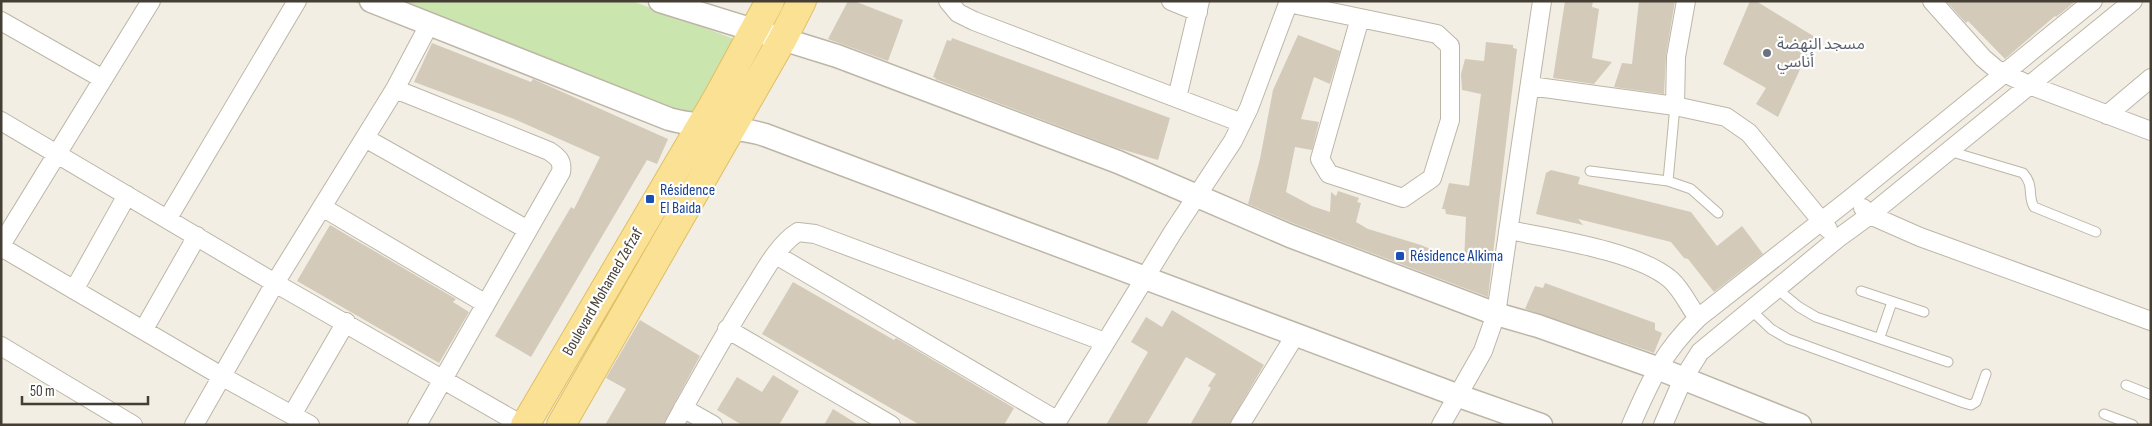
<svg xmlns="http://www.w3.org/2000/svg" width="2152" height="426" font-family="'Sofia Sans Condensed','Noto Sans Arabic',sans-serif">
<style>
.green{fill:#cae5ae}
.building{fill:#d3caba}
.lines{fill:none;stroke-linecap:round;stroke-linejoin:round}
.service-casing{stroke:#bdb6a7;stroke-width:11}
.minor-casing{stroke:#bdb6a7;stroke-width:20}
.tertiary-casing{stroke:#bdb6a7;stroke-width:25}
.primary-casing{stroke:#dfbf65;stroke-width:30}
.service{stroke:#fff;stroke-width:9}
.minor{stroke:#fff;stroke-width:18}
.tertiary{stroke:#fff;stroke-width:22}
.primary{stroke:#fbe194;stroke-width:28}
.worship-dot{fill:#6b7280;stroke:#fff;stroke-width:2}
.transit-dot{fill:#1a4fb4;stroke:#fff;stroke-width:2}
.labels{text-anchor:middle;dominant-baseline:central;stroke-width:4.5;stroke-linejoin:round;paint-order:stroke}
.worship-label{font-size:16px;fill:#5b616d;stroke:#fff;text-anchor:start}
.transit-label{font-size:16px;fill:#164399;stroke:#fff;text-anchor:start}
.street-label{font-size:16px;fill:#443e34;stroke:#fff}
</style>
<rect width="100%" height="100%" fill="#f2eee4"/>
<path class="green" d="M352,1H632L745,43L694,130L436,36Z"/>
<path class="building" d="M848,1H854L903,20L888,61L828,39Z
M1565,1H1593L1592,7L1599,9L1592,58L1612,62L1594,84L1553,78Z
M1639,1H1675L1666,55L1664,94L1614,87L1622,63L1632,64Z
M1750,1H1756L1815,37L1778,117L1756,104L1766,88L1723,64Z
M1946,1H2076L2056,17L2055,16L2005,59L1968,21L1966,23Z
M1298,35L1340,51L1330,84L1314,77L1301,119L1319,122L1312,150L1295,147L1286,192L1312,206L1330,212L1331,192L1336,196L1338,191L1359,198L1357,202L1361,203L1356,222L1368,229L1421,245L1464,263L1466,217L1446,214L1445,209H1442L1449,183L1469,186L1481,94L1462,90L1461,74L1465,59L1484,61L1486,42L1513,45V48L1517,49L1488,297L1295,224L1248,204L1260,159L1273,90Z
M952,38L1170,118L1158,160L1114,147L935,79L936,78L933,77L947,40L951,41Z
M432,43L531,82L533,79L668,139L657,164L647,160L531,357L495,336L571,207L574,209L600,157L514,119L414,82Z
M1551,170L1580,177L1578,184L1691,212L1717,246L1742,226L1763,254L1714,292L1688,259L1684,258L1671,242L1578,219L1583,225L1536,214L1546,173Z
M330,225L456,299L453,302L469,312L439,363L297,281Z
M793,282L894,340L896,338L1014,408L1004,425H920L762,334Z
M1545,283L1655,323V330L1662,333L1654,353L1525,309L1535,286L1543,288Z
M1172,310L1264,365L1229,425H1190L1211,388L1208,386L1216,374L1186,357L1146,425H1106L1148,352L1131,342L1146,317L1162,327Z
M640,320L700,356L663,425H605L626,389L606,378Z
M773,375L799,391L779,425H742L717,410L737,377L762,392Z
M833,409L859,425H824Z"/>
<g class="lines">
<g class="service-casing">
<path id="service" d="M1949,151L2023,173C2035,186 2027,196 2034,207L2096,232
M1590,171L1668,181L1691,189L1718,213
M1668,181L1675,106
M1777,289L1799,307L1816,317L1948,362
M1861,291L1924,312
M1751,310L1771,329L1788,339L1964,403L1971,405L1976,402L1986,374
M1880,337L1892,302
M2126,385L2151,395
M2104,414L2133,425"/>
</g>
<g class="minor-casing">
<path id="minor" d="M948,1L958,13L974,21L1242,123
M1171,1L1198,12
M1932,1L1983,58L1996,69L2029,85L2151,131
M1288,3L1437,34L1450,46V120L1432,178L1403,198L1329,174L1320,159L1360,18
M1,21L103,79
M1530,86L1675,106L1726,117L1749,133L1828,229
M395,89L549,151C558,157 563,161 561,172L417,425
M1177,98L1200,1
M1675,106L1676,57L1686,1
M2107,115L2151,78
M1,121L275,283L522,425
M365,138L528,230
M322,207L486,304
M1863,208L1870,215L1920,237L2151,321
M168,218L297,1
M1509,230C1552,239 1638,251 1671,280C1682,290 1689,306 1698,318
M1,245L151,1
M1,247L223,377L310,425
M776,255L1058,421
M74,290L127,195
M144,329L197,236
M727,329L891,425
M1,346L133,425
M683,408L713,425
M292,415L346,322
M194,425L275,283L395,89L430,23
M674,425C700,378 726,331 755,286C766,268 780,243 798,232L815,234L1105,342
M1055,425L1173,232L1233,141L1249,108L1289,1
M1240,425L1296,334
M1441,425L1483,351L1496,314L1542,1
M1631,425C1651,380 1662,353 1698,318L1851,198L2093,1
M1663,425L1683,379L1700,352L1837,239L1870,215L2133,1"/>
</g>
<g class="tertiary-casing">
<path id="tertiary" d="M371,1L669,119C701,128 734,125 765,135L1459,396L1541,425
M660,1L837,56L1118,162L1290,236L1496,314L1538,326L1657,368L1800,425"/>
</g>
<g class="primary-casing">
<path id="primary" d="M525,425L719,95L770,1
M561,425L782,40L802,1"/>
</g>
<use href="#service" class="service"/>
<use href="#minor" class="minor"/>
<use href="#tertiary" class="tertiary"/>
<use href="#primary" class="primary"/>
</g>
<circle class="worship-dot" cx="1767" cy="53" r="5"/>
<g class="transit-dot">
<rect x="645" y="194" width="10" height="10" rx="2.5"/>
<rect x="1395" y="251" width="10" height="10" rx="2.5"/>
</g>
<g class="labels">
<g class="worship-label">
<text x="1777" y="44">مسجد النهضة<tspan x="1777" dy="18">أناسي</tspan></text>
</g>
<g class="transit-label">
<text x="660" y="190">Résidence<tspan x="660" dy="18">El Baida</tspan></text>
<text x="1410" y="256">Résidence Alkima</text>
</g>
<g class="street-label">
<text transform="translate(603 292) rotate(-60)">Boulevard Mohamed Zefzaf</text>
</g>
</g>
<rect width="2152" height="426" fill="none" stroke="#443e34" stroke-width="5"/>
<path d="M22 396v8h126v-8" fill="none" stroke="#443e34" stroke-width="2.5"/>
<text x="30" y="396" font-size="15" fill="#443e34" stroke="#ffffff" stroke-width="4" paint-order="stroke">50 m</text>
</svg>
